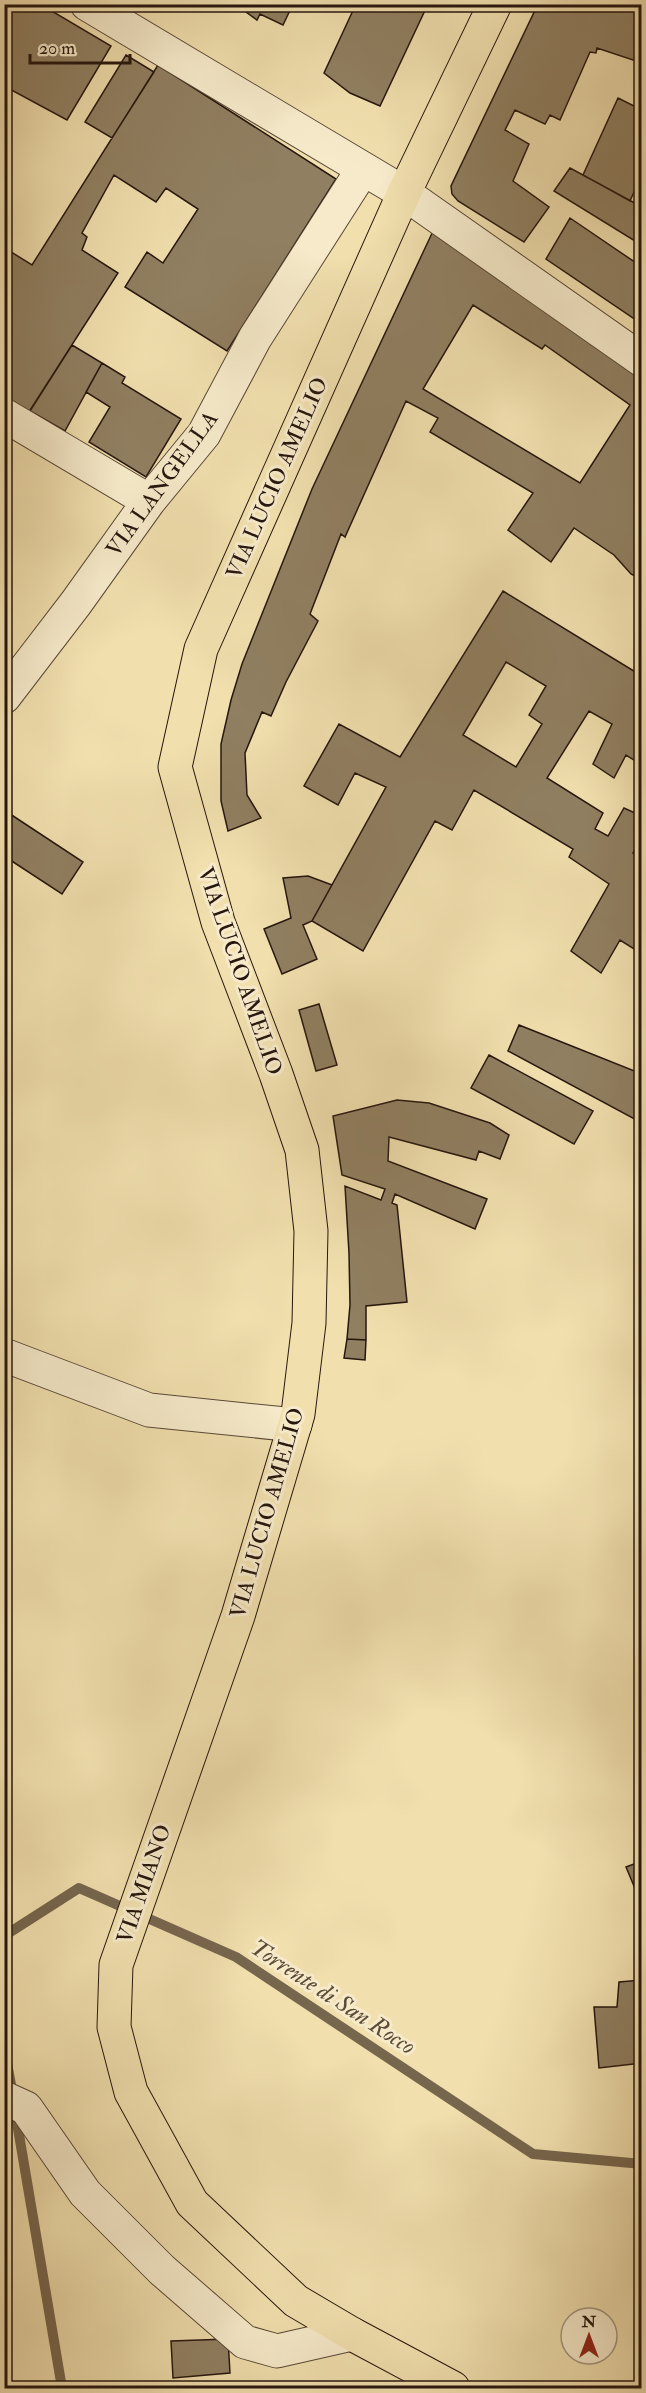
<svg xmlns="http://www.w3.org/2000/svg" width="646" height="2393" font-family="'IM FELL Double Pica',serif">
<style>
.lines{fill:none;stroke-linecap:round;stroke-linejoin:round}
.stream{stroke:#76664e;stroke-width:10}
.building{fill:#907f61;stroke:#26160e;stroke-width:1.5;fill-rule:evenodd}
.minor-casing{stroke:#594836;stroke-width:35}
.major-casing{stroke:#26160e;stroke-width:35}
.minor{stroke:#f6eaca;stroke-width:33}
.major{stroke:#f1dfae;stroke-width:33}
.labels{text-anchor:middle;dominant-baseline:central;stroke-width:6;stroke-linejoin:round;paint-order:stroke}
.street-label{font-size:22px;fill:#26160e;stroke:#f6eaca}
.water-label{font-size:24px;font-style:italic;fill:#5c4b38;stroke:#f6eaca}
</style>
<rect width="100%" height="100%" fill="#f1dfae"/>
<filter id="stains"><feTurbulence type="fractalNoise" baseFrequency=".00333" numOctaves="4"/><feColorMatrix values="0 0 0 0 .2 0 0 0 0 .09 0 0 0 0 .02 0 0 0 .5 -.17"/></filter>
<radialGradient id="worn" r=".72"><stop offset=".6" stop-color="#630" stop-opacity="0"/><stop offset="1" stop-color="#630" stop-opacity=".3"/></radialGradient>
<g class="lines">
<path class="stream" d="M4,1936L79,1888L236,1957L533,2154L642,2164
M4,2048L13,2095
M15,2111L62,2388"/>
</g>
<path class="building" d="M4,4H40L111,46L67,120L4,86Z
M249,4H293L283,25L260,14L257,20L246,12Z
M356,4H428L380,106L350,93L324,73Z
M538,4H642V63L597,48L596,53L590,52L560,120L550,115L545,124L515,110L505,130L529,144L513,181L549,207L524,242L458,201L452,194L451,186Z
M126,55L154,72L112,138L85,122Z
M158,65L336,179L227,351L125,287L147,252L163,263L198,209L166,188L156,202L114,175L82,233L87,237L82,250L118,273L27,415L4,400V255L8,250L32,265Z
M618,98L642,110V174L630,201L583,175Z
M570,168L642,207V231L635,241L554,191Z
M570,218L642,267V324L546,259Z
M434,229L642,372V507L638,514L642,517V580L631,574L614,555L574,528L551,562L508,530L533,493L430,432L438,418L406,401L345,537L341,534L310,614L318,621L286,682L271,716L262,712L245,753L247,795L261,818L228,831L221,801V744L231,700L242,664L312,489ZM473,305L542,349L545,345L630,405L580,483L423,389Z
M72,345L102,363L65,431L30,411Z
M102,363L125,377L122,383L181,419L146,477L89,442L110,407L86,392Z
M503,591L642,676V765L626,755L614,778L593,764L612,724L589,711L547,778L603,813L595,829L608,836L624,808L635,813L642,799V839L633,853L642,859V954L620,940L601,973L571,951L609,884L569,857L573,849L474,790L452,830L435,821L363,951L312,921L386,787L355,773L338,805L304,786L339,724L400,757ZM506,662L546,686L529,715L542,724L516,767L463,735Z
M4,810L83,862L62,894L4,856Z
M308,876L332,885L312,921L303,925L317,959L282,974L264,929L291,918L283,878Z
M319,1004L337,1065L316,1071L299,1010Z
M519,1025L642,1074V1123L508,1051Z
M489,1055L593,1111L574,1144L471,1088Z
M397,1100L429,1103L490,1123L509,1135L500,1159L479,1151L476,1160L389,1137L388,1161L487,1199L475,1229L395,1194L392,1203L397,1205L407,1302L366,1306V1340L347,1339L350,1305L349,1253L345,1186L381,1200L385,1189L342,1175L333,1116Z
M347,1339L366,1340L365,1360L344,1358Z
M642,1861V1903H641L626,1867Z
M642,1980V2063L599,2068L594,2007H617L619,1982Z
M228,2339L230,2373L173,2378L171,2341Z"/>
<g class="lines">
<g class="minor-casing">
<path id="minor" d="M87,4L404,193L642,360
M4,415L149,501
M4,697L76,603L149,501L204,434L255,338L363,169
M4,1355L149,1410L295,1425
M4,2098L26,2108L85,2193L162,2270L245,2342L277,2351L352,2334"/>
</g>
<g class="major-casing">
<path id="major" d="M453,2388L352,2334L296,2301L192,2203L131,2092L114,2027L116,1965L238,1616L298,1414L309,1323L311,1231L302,1150L276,1074L218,922L175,767L201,649L404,193L495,4"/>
</g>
<use href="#minor" class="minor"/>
<use href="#major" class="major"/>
</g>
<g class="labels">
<g class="street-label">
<text transform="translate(277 478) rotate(-66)">VIA LUCIO AMELIO</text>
<text transform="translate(162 484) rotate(-54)">VIA LANGELLA</text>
<text transform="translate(240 971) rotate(71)">VIA LUCIO AMELIO</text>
<text transform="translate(267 1513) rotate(-74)">VIA LUCIO AMELIO</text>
<text transform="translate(144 1884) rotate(-71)">VIA MIANO</text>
</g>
<g class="water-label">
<text transform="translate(333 1997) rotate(33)">Torrente di San Rocco</text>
</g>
</g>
<rect width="646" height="2393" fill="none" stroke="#f1dfae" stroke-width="24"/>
<rect x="6" y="6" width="634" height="2381" fill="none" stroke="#26160e" stroke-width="3"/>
<rect x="12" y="12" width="622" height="2369" fill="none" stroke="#26160e" stroke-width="1.5"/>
<g transform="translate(589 2336)"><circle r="28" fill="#f6eaca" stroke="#a3957f" stroke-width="1.5"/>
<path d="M0-4.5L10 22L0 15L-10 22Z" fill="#8f2418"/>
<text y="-9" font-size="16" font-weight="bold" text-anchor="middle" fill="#26160e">N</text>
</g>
<path d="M30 54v9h100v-9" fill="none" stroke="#26160e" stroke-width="3"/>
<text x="39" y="54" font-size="18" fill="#26160e" stroke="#f6eaca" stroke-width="4.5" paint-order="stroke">20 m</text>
<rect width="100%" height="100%" filter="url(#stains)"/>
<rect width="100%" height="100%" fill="url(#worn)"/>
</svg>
